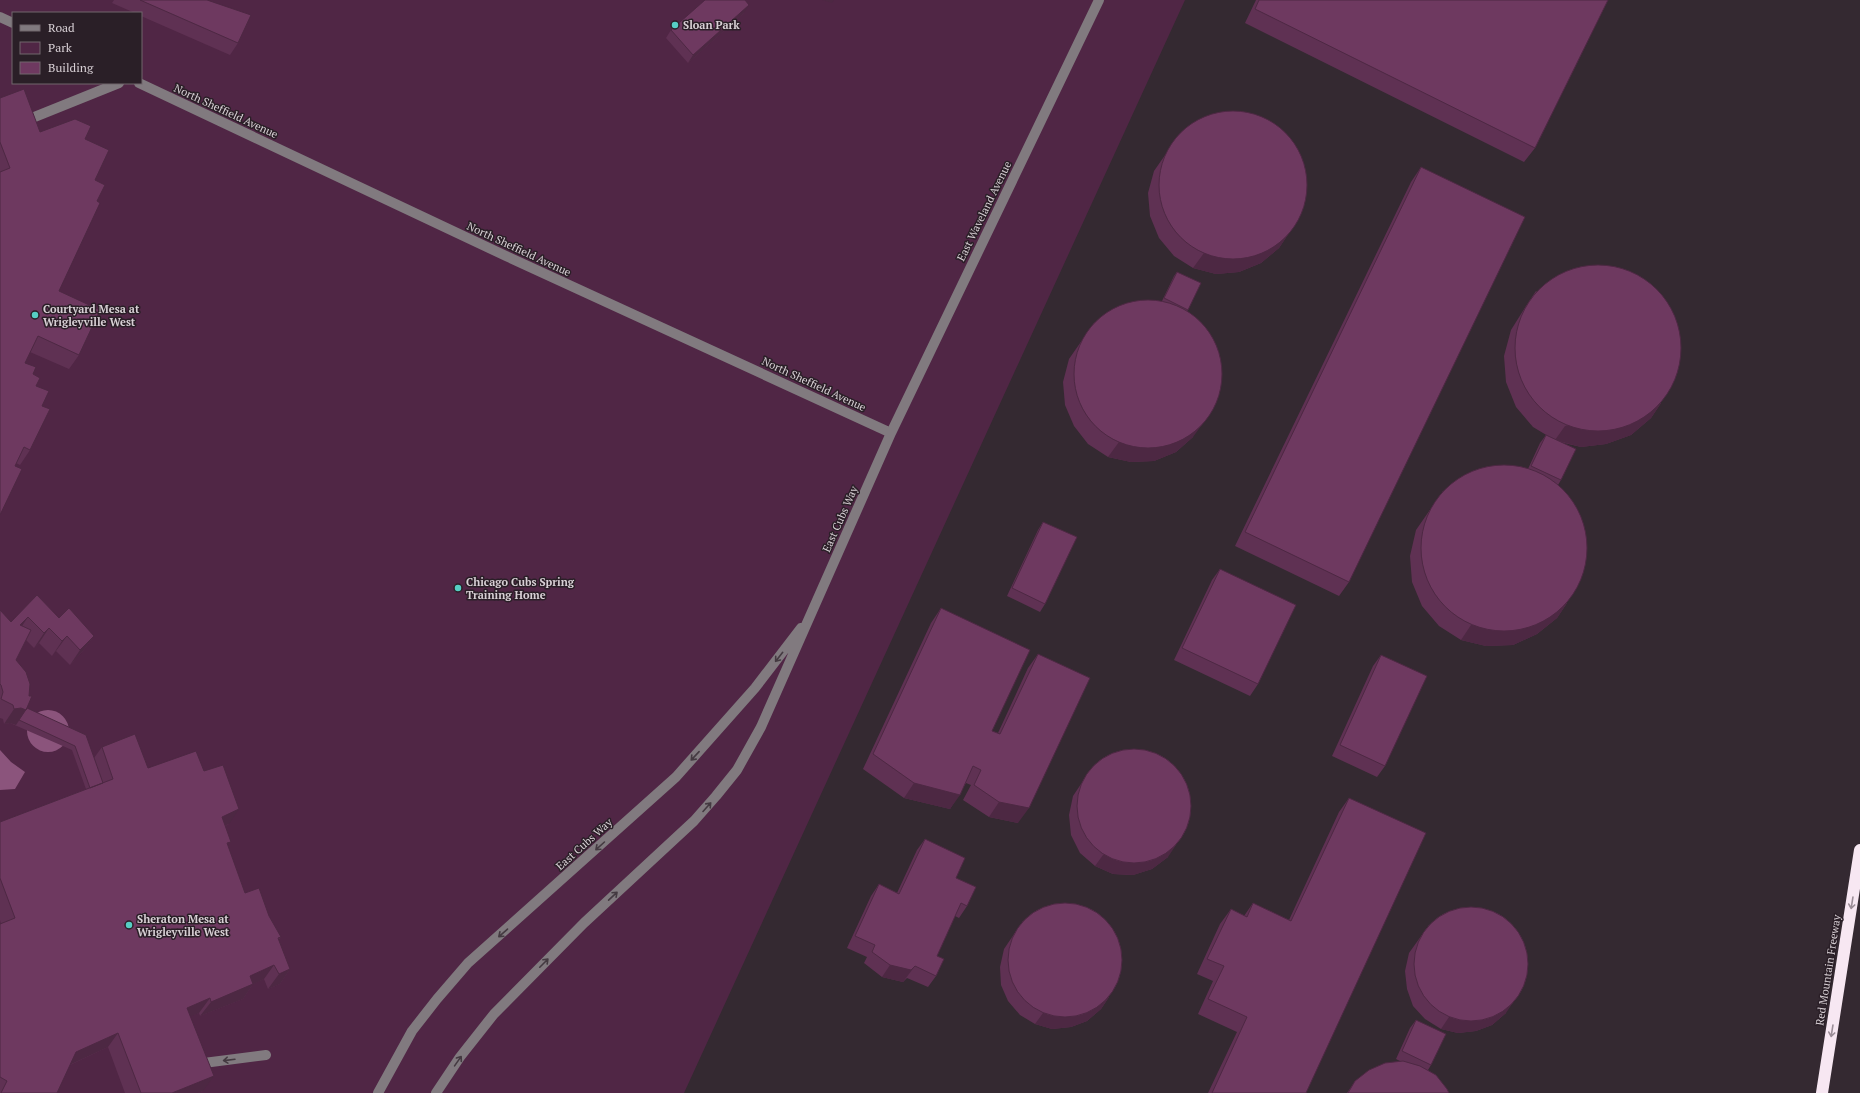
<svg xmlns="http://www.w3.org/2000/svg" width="1860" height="1093" font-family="'PT Serif',serif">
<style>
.green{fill:#502645;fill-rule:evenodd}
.water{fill:#8b547c}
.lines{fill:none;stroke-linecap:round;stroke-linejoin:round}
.minor{stroke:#817a7f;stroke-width:10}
.highway{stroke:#f7e7f2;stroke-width:12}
.wall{fill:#5f3153}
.shaded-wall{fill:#4d2843}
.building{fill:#6e3960;stroke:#4d2843}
.oneway{stroke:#443a41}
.oneway2{stroke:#9b8d97}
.poi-dot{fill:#56cec4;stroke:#2a1f27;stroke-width:1.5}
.labels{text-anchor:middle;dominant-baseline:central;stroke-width:3;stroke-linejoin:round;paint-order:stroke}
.poi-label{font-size:11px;font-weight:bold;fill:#d8d0d5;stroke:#2a1f27;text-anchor:start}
.street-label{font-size:11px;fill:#d8d0d5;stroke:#2a1f27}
</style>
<rect width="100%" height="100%" fill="#342931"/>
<path class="green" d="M0,0H1185L684,1093H0ZM13,13H141V83H13Z"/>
<path class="water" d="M27 731a21 21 0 1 1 42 0a21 21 0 1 1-42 0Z
M0,750L11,762L25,772L15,789L0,790Z"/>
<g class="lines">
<path class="minor" d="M0,17L13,23
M139,83L506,256L891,433
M22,122L119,83
M196,1064L266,1055
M378,1093L412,1031L437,999L468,963L676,777L755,688L801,628
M436,1093L460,1057L494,1014L584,923L694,821L716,796L737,770L761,727L891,433L1099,0"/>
<path class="highway" d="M1822,1093L1860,850"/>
</g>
<path class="wall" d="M114,0H207L238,43L230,55L141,16V13H135L112,3Z
M1256,0H1608L1535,148L1524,162L1245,23Z
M744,13L688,63L666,38L671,30Z
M0,98L40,132L85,139L95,180L97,201L59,291L79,355L69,369L30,352L25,363L33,374L42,406L30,450L20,465L16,463L0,515Z
M1179,135L1289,233L1279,248L1261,263L1239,272L1216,274L1193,268L1174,256L1159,238L1150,216L1148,193L1154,171Z
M1421,167L1349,582L1339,596L1235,546L1411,182Z
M1177,272L1188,310L1187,311L1193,437L1176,452L1154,461L1131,462L1108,457L1088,444L1074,426L1065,405L1063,382L1069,359L1094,323L1162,301L1174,276Z
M1536,291L1661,403L1651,418L1631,435L1606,444L1581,447L1560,442L1561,480L1558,485L1567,603L1557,618L1537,634L1513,645L1486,646L1461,640L1439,626L1422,606L1412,582L1410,556L1416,530L1443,491L1528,469L1540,443L1546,435L1548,436L1533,427L1516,407L1506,382L1504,356L1511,330L1526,306Z
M1043,522L1045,604L1040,612L1007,596L1038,530Z
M1220,569L1258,684L1250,696L1174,660L1212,580Z
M37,595L59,618L94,636L83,651L70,665L56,651L52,656L39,643L34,648L26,640L16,660L27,708L94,758L102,747L148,768L204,771L229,824L225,826L228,846L245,893L269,916L281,937L278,940L290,969L280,984L268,989L264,979L253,984L243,999L200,1016L199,1013L190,1016L203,1091L198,1093H125L108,1047L70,1065L57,1093H0V924H1L0,920V822L86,789L72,750L10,723L4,724L3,719L0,718V610L11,622Z
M941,608L992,731L998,733L1028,668L1038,654L1018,823L989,817L963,800L971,785L966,783L950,809L904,798L863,769L931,623Z
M1381,655L1385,766L1377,777L1332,756L1373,666Z
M1091,769L1168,857L1152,869L1133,875L1113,874L1095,866L1080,853L1071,835L1069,815L1073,796Z
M1349,798L1306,1093H1208L1237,1032L1198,1014L1213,981L1197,974L1220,924L1231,909L1244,916L1253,903L1289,920L1339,812Z
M925,839L956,878L967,906L959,918L955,916L937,956L936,976L928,987L907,978L903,982L882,977L864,963L867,957L847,948L871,896L879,884L897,893L917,850Z
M1023,921L1109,997L1101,1009L1087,1021L1071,1027L1052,1029L1035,1024L1020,1015L1008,1001L1001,985L1000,967L1004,949Z
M1429,925L1506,1013L1492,1025L1476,1031L1458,1033L1441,1029L1425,1019L1413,1006L1407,989L1405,971L1409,953Z
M1416,1020L1431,1065L1428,1070L1449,1093H1347L1355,1081L1402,1062L1396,1059L1410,1028Z"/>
<path class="shaded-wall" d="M822,0H834L832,3Z
M749,5L744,13L688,63L693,55Z
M1289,233L1279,248L1261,263L1239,272L1216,274L1193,268L1204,253Z
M1661,403L1651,418L1631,435L1606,444L1581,447L1555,440L1565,426Z
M1204,422L1193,437L1176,452L1154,461L1131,462L1108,457L1119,442Z
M1567,603L1557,618L1537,634L1513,645L1486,646L1461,640L1471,625Z
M28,617L18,632L20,625Z
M49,628L39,643L34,648L44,633Z
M67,636L56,651L52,656L62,641Z
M94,636L83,651L70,665L80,650Z
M21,708L26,710L16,725L10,723L4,724L14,709Z
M914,783L960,795L950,809L904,798Z
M999,802L1029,808L1018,823L989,817Z
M239,809L229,824L211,831L222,817Z
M1176,845L1168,857L1152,869L1133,875L1113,874L1095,866L1103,855Z
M274,965L264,979L252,985L253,984L243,999L200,1016L211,1002L250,976Z
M890,965L915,966L903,982L882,977Z
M290,969L280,984L268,989L279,974Z
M1109,997L1101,1009L1087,1021L1071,1027L1052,1029L1035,1024L1043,1013Z
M210,998L199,1013L177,1022L187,1008Z
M1514,1001L1506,1013L1492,1025L1476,1031L1458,1033L1441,1029L1449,1017Z
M118,1033L108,1047L65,1067L76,1052Z
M214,1076L203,1091L198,1093H172Z"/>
<path class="building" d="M140,0H207L251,15L238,43Z
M705,0H745L749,5L693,55L671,30Z
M1259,0H1608L1535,148L1255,9Z
M24,89L40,132L75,119L91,126L85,139L109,150L95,180L105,185L97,201L100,203L59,291L100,310L79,355L38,336L25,363L36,367L33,374L40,378L36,386L49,391L42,406L50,409L30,450L24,447L15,466L22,469L0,515V172L10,168L0,142V98Z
M1159 185a74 74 0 1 1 148 0a74 74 0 1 1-148 0Z
M1421,167L1525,217L1349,582L1245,532Z
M1515 348a83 83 0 1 1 166 0a83 83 0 1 1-166 0Z
M1177,272L1201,283L1188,310L1164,298Z
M1074 374a74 74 0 1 1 148 0a74 74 0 1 1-148 0Z
M1546,435L1576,449L1561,480L1531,466Z
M1421 548a83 83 0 1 1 166 0a83 83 0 1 1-166 0Z
M1043,522L1077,537L1045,604L1012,588Z
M1220,569L1296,605L1258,684L1182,648Z
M37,595L59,618L69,608L94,636L80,650L67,636L62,641L49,628L44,633L28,617L20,625L31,630L16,660L26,672L30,684L29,696H32L26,710L21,708L14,709L13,705L1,699L3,692L1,685L0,684V610L11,622Z
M941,608L1030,650L992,731L1000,734L1038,654L1090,678L1029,808L999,802L974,785L981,770L973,766L960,795L914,783L873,754Z
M1381,655L1427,676L1385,766L1340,745Z
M27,708L86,735L103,783L90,788L75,746L19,720Z
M135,734L148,768L196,751L204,771L223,765L239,809L222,817L231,842L227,843L245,893L259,888L269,916L281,937L278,938L290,969L279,974L274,965L250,976L253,984L211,1002L210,998L187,1008L214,1076L172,1093H141L118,1033L76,1052L57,1093H1L7,1081L0,1077V924L15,918L0,878V822L113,779L102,747Z
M1077 806a57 57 0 1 1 114 0a57 57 0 1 1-114 0Z
M1349,798L1426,833L1306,1093H1212L1247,1017L1208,999L1224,966L1207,959L1231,909L1247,917L1253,903L1291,921Z
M925,839L965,858L956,878L976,887L967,906L961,903L937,956L944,959L936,976L915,966L911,970L890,965L872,952L875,945L855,936L879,884L899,894Z
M1008 960a57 57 0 1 1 114 0a57 57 0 1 1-114 0Z
M1414 964a57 57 0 1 1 114 0a57 57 0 1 1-114 0Z
M1416,1020L1446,1034L1431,1065L1402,1051Z
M1403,1061L1420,1066L1436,1075L1447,1089L1449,1093H1348L1355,1081L1369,1070L1385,1063Z"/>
<defs><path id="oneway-shaft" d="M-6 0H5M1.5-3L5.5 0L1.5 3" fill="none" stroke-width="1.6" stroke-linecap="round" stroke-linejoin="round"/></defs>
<g class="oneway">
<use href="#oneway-shaft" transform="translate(779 657) rotate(128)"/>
<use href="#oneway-shaft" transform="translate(695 756) rotate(133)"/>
<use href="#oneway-shaft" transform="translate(707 807) rotate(-48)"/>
<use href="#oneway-shaft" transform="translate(600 846) rotate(138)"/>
<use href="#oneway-shaft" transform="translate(613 896) rotate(-43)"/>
<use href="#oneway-shaft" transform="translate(503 933) rotate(139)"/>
<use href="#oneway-shaft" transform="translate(544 963) rotate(-45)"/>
<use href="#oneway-shaft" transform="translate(229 1060) rotate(173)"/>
<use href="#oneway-shaft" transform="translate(458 1061) rotate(-55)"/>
</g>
<g class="oneway2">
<use href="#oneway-shaft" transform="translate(1852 903) rotate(99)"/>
<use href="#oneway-shaft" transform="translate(1832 1031) rotate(99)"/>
</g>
<g class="poi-dot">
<circle cx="675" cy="25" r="4"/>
<circle cx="35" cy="315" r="4"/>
<circle cx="458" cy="588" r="4"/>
<circle cx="129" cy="925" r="4"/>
</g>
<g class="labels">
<g class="poi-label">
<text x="683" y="25">Sloan Park</text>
<text x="43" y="309">Courtyard Mesa at<tspan x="43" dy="13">Wrigleyville West</tspan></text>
<text x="466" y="582">Chicago Cubs Spring<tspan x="466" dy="13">Training Home</tspan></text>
<text x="137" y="919">Sheraton Mesa at<tspan x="137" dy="13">Wrigleyville West</tspan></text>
</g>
<g class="street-label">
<text transform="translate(226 111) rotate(25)">North Sheffield Avenue</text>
<text transform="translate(984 211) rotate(-64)">East Waveland Avenue</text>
<text transform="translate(519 249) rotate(25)">North Sheffield Avenue</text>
<text transform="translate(814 384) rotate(25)">North Sheffield Avenue</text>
<text transform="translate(840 519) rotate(-66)">East Cubs Way</text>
<text transform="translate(584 844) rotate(-42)">East Cubs Way</text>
<text transform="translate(1828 970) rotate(-81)">Red Mountain Freeway</text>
</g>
</g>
<rect x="12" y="12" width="130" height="72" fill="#2a1f27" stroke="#70666d"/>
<rect x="20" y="25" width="20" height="6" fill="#817a7f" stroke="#70666d"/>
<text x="48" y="32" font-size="12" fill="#d8d0d5">Road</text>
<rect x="20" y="42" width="20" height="12" fill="#502645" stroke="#70666d"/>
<text x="48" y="52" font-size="12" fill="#d8d0d5">Park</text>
<rect x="20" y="62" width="20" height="12" fill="#6e3960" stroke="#70666d"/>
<text x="48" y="72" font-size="12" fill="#d8d0d5">Building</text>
</svg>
